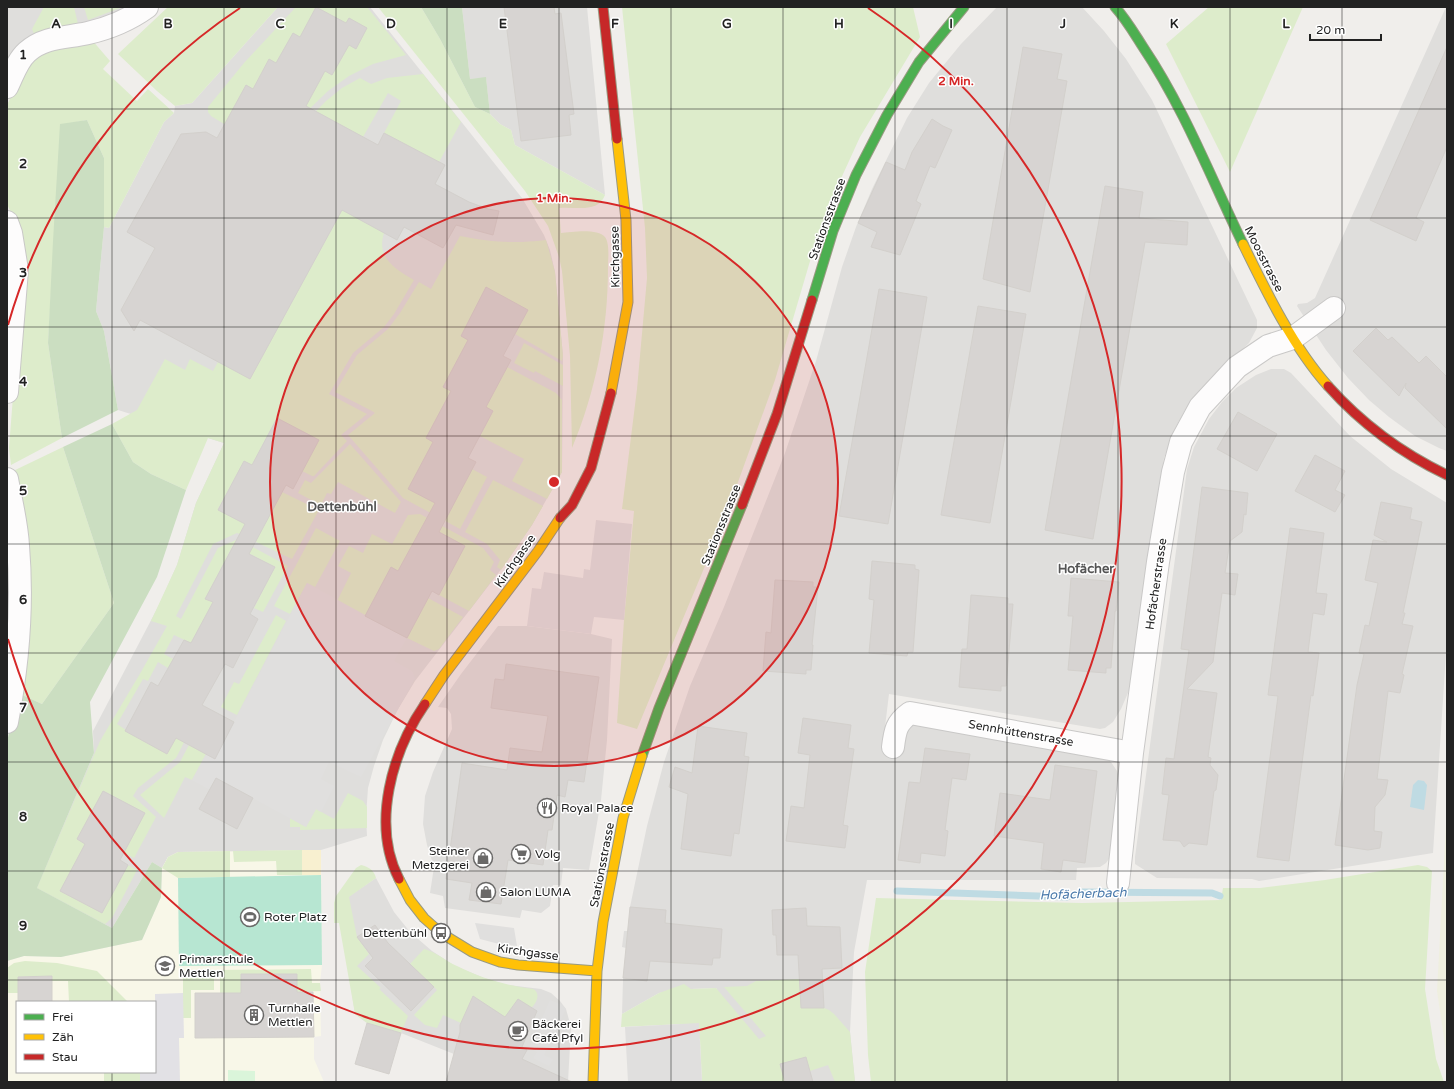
<svg xmlns="http://www.w3.org/2000/svg" width="1454" height="1089" font-family="'Varela Round',sans-serif">
<style>
.residential{fill:#dfdedc}
.education{fill:#f8f7e8;fill-rule:evenodd}
.farmland{fill:#efefdf}
.grass{fill:#ddeccb}
.forest{fill:#cbdec1}
.sand{fill:#f8f0d0}
.park{fill:#daf5da}
.pitch{fill:#b7e6d2}
.parking{fill:#e0dfde}
.plaza{fill:#e2e1e5}
.water{fill:#bfdbe3}
.lines{fill:none;stroke-linecap:round;stroke-linejoin:round}
.stream{stroke:#bfdbe3;stroke-width:7}
.building{fill:#d7d4d2;stroke:#d3d0cc}
.street-casing{stroke:#c9c8c7;stroke-width:24}
.fast-casing{stroke:#999a82;stroke-width:11}
.slow-casing{stroke:#999a82;stroke-width:11}
.jam-casing{stroke:#999a82;stroke-width:11}
.street{stroke:#fdfcfc;stroke-width:22}
.fast{stroke:#4caf50;stroke-width:9}
.slow{stroke:#ffc107;stroke-width:9}
.jam{stroke:#c62828;stroke-width:9}
.grid{fill:none;stroke:#222;stroke-width:1;stroke-opacity:0.55}
.ring{fill:none;stroke:#d62828;stroke-width:2}
.labels{text-anchor:middle;dominant-baseline:central;stroke-width:3;stroke-linejoin:round;paint-order:stroke}
.street-label{font-size:12px;fill:#222;stroke:#fff}
.poi-label{font-size:12px;fill:#222;stroke:#fff;text-anchor:start}
.neighbourhood-label{font-size:13px;font-weight:bold;fill:#555;stroke:#fff}
.water-label{font-size:13px;font-style:italic;fill:#4a7aab;stroke:#fff}
.grid-label{font-size:13px;text-anchor:middle;font-weight:bold;fill:#222;stroke:#fff;stroke-width:3;stroke-linejoin:round;paint-order:stroke}
.centre{fill:#d62828;stroke:#fff;stroke-width:2}
.ring-label{font-size:12px;text-anchor:middle;font-weight:bold;fill:#d62828;stroke:#fff;stroke-width:3;stroke-linejoin:round;paint-order:stroke}
</style>
<rect width="100%" height="100%" fill="#f0eeeb"/>
<path class="residential" d="M7,7H133L7,64Z
M278,7H370L522,198L544,235L550,250L555,272L563,356L562,472L532,525L506,563L415,681L397,711L383,740L374,766L368,788L366,816L367,836L321,850L168,857L162,868L152,862L112,928L37,888L94,753L93,731L159,605L177,565L196,503L224,443L118,410L104,331L96,311L104,227L109,228L164,122L174,113L175,106L192,103Z
M462,7H587L605,195L515,145L511,130L500,124L490,114L486,78L470,79Z
M997,7H1082L1104,31L1126,59L1152,100L1257,320V328L1249,343L1200,390L1185,410L1174,430L1164,458L1159,488L1134,679L1121,709L1113,722L1105,728L1100,729L889,694L883,743L902,735L914,723L1105,757L1111,762L1117,771L1120,781L1111,856L1106,863L1100,867L1077,868L1076,880H867L854,952L850,1032L855,1082H768L716,988L691,989L659,993L622,1014L623,980L626,948L622,947L624,931H628L630,907L647,826L664,762L690,686L724,607L785,453L816,361L842,267L856,227L872,189L907,118L929,83L961,44Z
M1446,7H1447V451L1439,448L1415,436L1389,417L1369,400L1348,378L1326,350L1297,306L1298,304L1307,303L1315,298Z
M1271,369H1284L1291,373L1350,436L1391,469L1447,503V638L1433,853L1259,881L1252,879L1157,878L1135,864V857L1187,469L1194,447L1209,419L1222,402L1236,388L1256,375Z
M498,626H527L591,634L612,639L607,740L601,800L589,870L563,868L561,885H553L550,906L541,913L522,910L520,918L445,908L443,896L430,893L434,867L427,845L423,824L425,796L433,772L452,729L451,714L447,708L438,707L461,674Z
M376,878L394,912L410,932L432,951L455,966L484,978L507,985L541,989L551,993L560,1001L566,1009L571,1027L568,1082L454,1054L401,1033L367,1023L355,1014L339,903Z"/>
<path class="education" d="M321,850L322,965L320,983L321,1036L314,1037V1059L324,1082H7V961L24,956L61,957L142,940L161,897L162,868L168,857L178,852ZM17,1002H155V1072H17Z"/>
<path class="farmland" d="M1447,806V1058L1437,991Z"/>
<path class="grass" d="M44,7H74L78,24L44,30L34,34L32,29Z
M84,7H123L88,20Z
M168,7H278L192,103L175,106L157,91L118,54Z
M296,7H367L406,55L373,64L349,76L328,91L300,118L264,148L211,116L208,112V107L244,63Z
M378,7H421L440,39L475,107L490,114L500,124L511,130L515,145L605,195C598,214 575,206 559,208L561,233C571,232 598,228 605,237C610,244 608,259 608,267C608,330 596,390 572,448L570,356L562,271L559,257L548,226L525,191L497,156Z
M622,7H913L920,37L860,137L833,196L813,251L775,380L725,518L637,729L617,723L624,620L634,511L622,509L637,389L647,278L645,228Z
M1209,7H1303L1230,172L1166,44Z
M92,40L110,61L103,69L137,101L148,89L174,113L164,122L109,228L104,227V158L87,120L61,125L48,343L62,438L11,465L9,448L22,280L13,217L7,204V105L24,70L43,52Z
M423,74L461,122L439,162L384,133L401,101L388,93L363,137L321,114L296,161L311,116L326,101L342,88L360,78L371,84L387,78Z
M344,207L384,233C376,258 395,269 414,280L394,314L384,327L353,353L329,394L367,414L341,435L347,441L314,476H312L302,471L319,440L277,418L252,465L244,461L218,509L282,492L319,510L292,559L237,533L213,544L176,616L181,619L218,548L238,539L288,566L263,612L254,608L275,567L233,545L206,598L213,602L191,643L174,635L164,654L173,659L168,668L158,662L148,681L143,679L117,724L126,730V731L167,754L188,713L196,719L176,758L138,788L133,796L156,817L134,858L124,853L145,813L104,791L77,839L85,844L60,891L102,913L128,865L137,870L112,918L105,924L37,888L100,741L141,672L167,626L151,621L177,565L196,503L224,443L208,438L186,490L151,474L133,462L112,424L137,410L165,359L185,370L190,359L213,371L218,362L250,379Z
M460,236C492,242 513,244 546,240L555,272L563,356L562,361L515,334L528,310L486,287L461,336L468,340L443,387L451,391L426,438L433,442L408,489L450,511L472,469L487,477L460,529L403,498L348,435L375,413L372,411L335,392L357,355L388,329L400,313L419,282L431,289Z
M524,343L563,365V386L535,371L534,373L514,363Z
M507,367L556,393L562,400V472L547,499L512,481L524,459L480,436L493,411L486,407Z
M350,444L401,502L395,513L338,482L331,494L327,493L321,505L298,493L305,480L311,483Z
M63,447L114,603L42,704L18,693L11,472Z
M493,480L543,506L532,525L501,570L497,567L500,560L487,544L465,532Z
M420,514L483,548L494,562L490,570L496,575L469,611L439,595L465,546L424,524L398,571L391,567L365,616L337,601L351,573L338,566L349,546L363,553L372,534L392,544L408,515Z
M316,528L340,541L315,587L307,583L290,614L274,606Z
M428,598L463,617L439,649L434,651L407,638Z
M276,615L286,621L237,715L221,707L234,682L239,684Z
M222,716L234,722L206,754L192,780L185,777L164,818L140,795L180,762L201,722L215,729Z
M348,793L363,801L367,807V828L300,830V827H290V818L306,827L316,809L334,819Z
M302,850V875H277L276,861L234,862L233,851Z
M230,851V877L178,878L162,868L168,857L178,852Z
M361,865C369,867 374,870 376,878L349,897L357,937L369,954L357,966L381,988L379,989L408,1016L401,1033L367,1023L355,1014L339,923H334V903L336,896L356,868Z
M1418,865L1427,867L1432,871L1425,989L1436,1059L1444,1082H871L868,1055L865,972L876,898L1082,903L1221,900L1223,888H1260L1325,880Z
M424,949C437,952 445,961 457,966C483,979 505,985 533,989C541,993 537,1003 531,1008C525,1012 513,1014 505,1017L473,996L461,1023L443,1015L437,1028L425,1025L414,1015L437,990L410,964Z
M25,961L57,963L97,971L128,1002H155H69L68,981H52L51,976L18,977V993H7V968L14,963Z
M311,969L312,983H320L321,991L297,992V974H241V993H220V970Z
M214,977V990H191V1018H183V978Z
M823,978V985L800,987L801,1008H824L829,1010L834,1014L850,1032L855,1082H835L828,1065L810,1071L806,1057L780,1064L785,1082H702L700,1039L682,1024L621,1027L622,1014L659,993L684,984L691,989L716,988L759,1039L766,1036L724,987L747,986L756,981Z
M104,1072H140V1082H104Z"/>
<path class="forest" d="M421,7H462L470,79L486,77L490,114L475,107L440,39Z
M87,120L104,158V227L96,311L104,331L118,410L62,438L48,343L53,241L60,124Z
M112,424L133,462L151,474L186,490L157,577L90,702L94,753L37,888L112,928L152,862L162,868L161,897L142,940L61,957L24,956L7,961V742L18,693L42,704L114,603L63,447Z"/>
<path class="sand" d="M302,850H321V875H302Z"/>
<path class="park" d="M228,1070L255,1071V1082H228Z"/>
<path class="pitch" d="M321,875L322,965L179,966L178,878Z"/>
<path class="parking" d="M596,520L632,524L624,620L594,617L591,634L527,626L532,588L541,589L544,572L583,578L584,569L590,570Z
M307,583L407,638L394,661L412,671L415,678L361,777L329,762L321,779L334,786L321,812L316,809L306,827L216,778L210,790L192,780L206,754L234,722Z
M475,923L514,928L517,946L499,944L480,939Z
M550,1000L562,1005L566,1009L544,1055L553,1059L549,1066L533,1058L537,1052L529,1048Z
M699,1023L702,1082H628L625,1027Z"/>
<path class="plaza" d="M183,993L184,1038H179L180,1082H140V1072H156L155,994Z"/>
<path class="water" d="M1418,780L1424,781L1427,785L1424,810L1410,807L1413,785Z"/>
<g class="lines">
<path class="stream" d="M897,891L1067,897L1082,892L1212,893L1220,896"/>
</g>
<path class="building" d="M316,7L346,23L349,18L367,28L356,49L349,45L332,75L325,71L306,106L378,145L384,133L445,165L435,184L469,202L488,209L499,211L493,235L456,225L443,248L404,227L397,240L342,210L250,379L140,320L134,331L121,310L155,248L127,232L181,134L206,132L217,138L246,85L253,89L269,59L276,63L293,33L300,37Z
M504,7H554L555,14L561,13L574,114L569,115L571,135L521,141Z
M1023,47L1062,54L1057,79L1067,81L1030,292L983,279Z
M1447,47V147L1416,218L1424,222L1416,241L1370,220Z
M932,119L943,126L952,130L935,168L930,166L916,201L921,204L900,255L871,247L877,232L858,223L886,162L905,170L912,152Z
M1105,186L1143,192L1139,218L1188,222L1187,245L1145,242L1093,539L1045,530Z
M486,287L528,310L503,356L511,360L486,407L493,411L468,458L476,462L439,532L465,546L439,595L432,591L407,638L365,616L391,567L398,571L435,503L408,489L433,442L426,438L451,391L443,387L468,340L461,336Z
M879,289L927,297L888,524L839,516Z
M978,306L1026,314L990,523L941,515Z
M1376,328L1388,340L1392,337L1419,363L1426,356L1447,377V429L1405,388L1406,383L1399,396L1353,351Z
M1238,412L1277,434L1257,471L1217,449Z
M277,418L319,440L293,489L286,485L249,554L275,567L250,614L258,619L233,668L225,664L202,705L234,722L215,759L176,738L167,754L125,731L151,682L158,686L184,640L191,643L213,602L205,599L245,524L218,510L244,461L252,465Z
M1315,455L1345,471L1335,490L1345,495L1335,512L1295,491Z
M1202,487L1248,493L1246,515L1244,514L1242,532L1230,541L1225,573L1238,574L1235,595L1222,593L1213,662L1187,689L1217,693L1208,757L1211,758L1210,765L1218,775L1216,790L1214,791L1207,845L1189,843L1184,847L1180,841L1163,840L1169,795L1162,794L1166,758L1174,759L1189,650L1181,649Z
M1381,502L1412,508L1410,519L1422,522L1403,613H1405L1402,624L1413,626L1402,674L1404,675L1400,693L1388,691L1377,779L1388,780L1385,795L1375,807L1374,831L1382,832L1380,848L1368,850L1335,845L1357,685L1364,654L1359,653L1365,625L1369,626L1378,583L1365,580L1373,540L1387,542L1374,535Z
M1290,528L1324,533L1316,593L1327,594L1324,615L1313,613L1308,652L1319,653L1313,696L1311,695L1289,861L1257,857L1278,696L1268,695Z
M872,561L915,565V569L919,570L913,652H908L907,656L869,653L874,600L869,599Z
M1071,578L1119,582L1116,611H1115L1111,668H1106V673L1068,670L1073,616H1068Z
M775,580L813,582V587H818L812,645H813L811,670H806V674L763,671L766,632L771,633Z
M971,595L1008,598V604H1013L1006,686H1001V691L959,687L962,649H967Z
M506,664L599,677L584,782L568,780L565,797L557,795L552,830H548L543,865L508,860L501,904L469,900L472,883L446,879L462,763L507,770L510,748L542,752L548,716L491,708L495,679L504,680Z
M803,718L851,725L848,748L854,749L843,825L848,826L845,848L786,841L791,806L804,808L810,755L798,753Z
M698,726L747,733L744,756L749,757L739,834L734,833L731,856L681,849L688,794L669,787L675,767L692,773Z
M925,748L970,754L966,780L952,778L945,830L948,831L945,856L921,853L920,863L898,860L909,782L920,783Z
M1055,765L1097,771L1085,863L1063,860L1061,872L1041,869L1044,843L994,836L1000,793L1050,800Z
M216,778L253,798L237,829L199,809Z
M103,791L145,813L120,860L128,865L102,913L60,891L85,844L77,839Z
M630,907L666,910L665,923L722,929L720,958H713L712,965L650,961L647,981L623,978Z
M806,908L807,926L840,927L842,968L822,969L824,1008H801L798,955H777L776,935H773L772,910Z
M375,925L388,943L434,987L411,1011L365,966L373,958L357,937Z
M241,974H297V992H313L314,1037L195,1038V993H241Z
M52,976V1002H18V977Z
M473,996L505,1017L518,999L537,1011L522,1047L527,1050L522,1059L572,1082H446L460,1032V1025Z
M367,1023L401,1033L389,1074L355,1064Z
M806,1057L813,1082H785L780,1064Z"/>
<g class="lines">
<g class="street-casing">
<path id="street" d="M7,87C13,75 17,61 27,52C45,36 67,38 88,33C110,28 129,20 147,7
M7,222L11,233L17,270L7,392
M7,479C11,501 17,524 18,546C23,605 18,664 7,722
M893,747C895,731 896,723 910,713L1132,753
M1118,883L1132,753L1158,562L1173,472L1181,442L1200,407L1237,367L1268,346L1293,338L1334,308"/>
</g>
<g class="fast-casing">
<path id="fast" d="M1115,7C1126,19 1134,33 1143,47C1184,108 1211,178 1243,244
M812,300L833,231L856,175L887,115L919,62L964,7
M642,756L659,708L742,505"/>
</g>
<g class="slow-casing">
<path id="slow" d="M1243,244C1266,291 1293,347 1328,386
M611,393L628,302L626,220L617,139
M425,704L444,675L538,551L560,518
M399,879L410,900L424,918L441,933L472,952L500,962L518,965L597,971
M593,1082L597,971L603,922L623,818L642,756"/>
</g>
<g class="jam-casing">
<path id="jam" d="M603,7L617,139
M1328,386C1362,424 1401,453 1447,475
M742,505L777,414L812,300
M560,518L572,505L591,468L611,393
M399,879C371,824 392,752 425,704"/>
</g>
<use href="#street" class="street"/>
<use href="#fast" class="fast"/>
<use href="#slow" class="slow"/>
<use href="#jam" class="jam"/>
</g>
<path class="grid" d="M112,7V1002M224,7V1082M336,7V1082M447,7V1082M559,7V1082M671,7V1082M783,7V1082M895,7V1082M1007,7V1082M1118,7V1082M1230,7V1082M1342,7V1082M7,109H1447M7,218H1447M7,327H1447M7,436H1447M7,544H1447M7,653H1447M7,762H1447M7,871H1447M7,980H1447M112,1072V1082"/>
<circle cx="554" cy="482" r="284" fill="#d62828" fill-opacity=".12"/>
<g class="ring">
<circle cx="554" cy="482" r="284"/>
<path d="M8 325A568 568 0 0 1 240 8M868 8A568 568 0 1 1 8 639"/>
</g>
<defs>
<g id="restaurant-ring" transform="scale(1)"><circle r="9.5" fill="#fff" stroke="#6a6968" stroke-width="1.5"/><path d="M-5-6h1v4h1v-4h1v4h1v-4h1v5L-1.5 .5V6h-2V.5L-5-1ZM5-6V6H3V1.5H1.5Q1.5-4 5-6Z" fill="#6a6968"/></g>
<g id="supermarket-ring" transform="scale(1)"><circle r="9.5" fill="#fff" stroke="#6a6968" stroke-width="1.5"/><path d="M-6-5.5h2.5l.6 2H6L4.5 2H-2.5L-4.4-4H-6ZM-1.5 3.2a1.3 1.3 0 1 0 .1 0ZM3 3.2a1.3 1.3 0 1 0 .1 0Z" fill="#6a6968"/></g>
<g id="shop-ring" transform="scale(1)"><circle r="9.5" fill="#fff" stroke="#6a6968" stroke-width="1.5"/><path d="M-5-2.5h2.3a2.7 3.5 0 0 1 5.4 0H5L5.5 6h-11ZM-1.5-2.5h3a1.5 2.3 0 0 0-3 0Z" fill="#6a6968"/></g>
<g id="stadium-ring" transform="scale(1)"><circle r="9.5" fill="#fff" stroke="#6a6968" stroke-width="1.5"/><path d="M0-5a6.5 5 0 1 0 0 10a6.5 5 0 1 0 0-10ZM-3.5-1.8h7v3.6h-7Z" fill="#6a6968"/></g>
<g id="bus-ring" transform="scale(1)"><circle r="9.5" fill="#fff" stroke="#6a6968" stroke-width="1.5"/><path d="M-5-6H5V4H4V6H2V4H-2V6H-4V4H-5ZM-3.5-4V0h7V-4ZM-3.5 1.2v1.5H-2V1.2ZM2 1.2v1.5H3.5V1.2Z" fill="#6a6968"/></g>
<g id="school-ring" transform="scale(1)"><circle r="9.5" fill="#fff" stroke="#6a6968" stroke-width="1.5"/><path d="M0-5L7-2L0 1L-7-2ZM-4 1L0 2.5L4 1V4Q0 6-4 4Z" fill="#6a6968"/></g>
<g id="building-ring" transform="scale(1)"><circle r="9.5" fill="#fff" stroke="#6a6968" stroke-width="1.5"/><path d="M-4-6H4V6H1V3H-1V6H-4ZM-2.5-4.3h1.7v1.8h-1.7ZM.8-4.3h1.7v1.8H.8ZM-2.5-1h1.7V.8h-1.7ZM.8-1h1.7V.8H.8Z" fill="#6a6968"/></g>
<g id="cafe-ring" transform="scale(1)"><circle r="9.5" fill="#fff" stroke="#6a6968" stroke-width="1.5"/><path d="M-5.5-4.5H6V0H3Q3 3.5 0 3.5H-2.5Q-5.5 3.5-5.5 0ZM3-3.2v2h1.7v-2ZM-6 4.5H4V6H-6Z" fill="#6a6968"/></g>
</defs>
<g fill-rule="evenodd">
<use href="#restaurant-ring" x="547" y="808"/>
<use href="#supermarket-ring" x="521" y="854"/>
<use href="#shop-ring" x="483" y="858"/>
<use href="#shop-ring" x="486" y="892"/>
<use href="#stadium-ring" x="250" y="917"/>
<use href="#bus-ring" x="441" y="933"/>
<use href="#school-ring" x="165" y="966"/>
<use href="#building-ring" x="254" y="1015"/>
<use href="#cafe-ring" x="518" y="1031"/>
</g>
<g class="labels">
<g class="street-label">
<text transform="translate(827 219) rotate(-70)">Stationsstrasse</text>
<text transform="translate(615 257) rotate(-91)">Kirchgasse</text>
<text transform="translate(1264 259) rotate(63)">Moosstrasse</text>
<text transform="translate(721 525) rotate(-68)">Stationsstrasse</text>
<text transform="translate(515 561) rotate(-55)">Kirchgasse</text>
<text transform="translate(1156 584) rotate(-82)">Hofächerstrasse</text>
<text transform="translate(1021 733) rotate(10)">Sennhüttenstrasse</text>
<text transform="translate(602 865) rotate(-79)">Stationsstrasse</text>
<text transform="translate(528 952) rotate(8)">Kirchgasse</text>
</g>
<g class="poi-label">
<text x="561" y="808">Royal Palace</text>
<text x="469" y="851" text-anchor="end">Steiner<tspan x="469" dy="14">Metzgerei</tspan></text>
<text x="535" y="854">Volg</text>
<text x="500" y="892">Salon LUMA</text>
<text x="264" y="917">Roter Platz</text>
<text x="427" y="933" text-anchor="end">Dettenbühl</text>
<text x="179" y="959">Primarschule<tspan x="179" dy="14">Mettlen</tspan></text>
<text x="268" y="1008">Turnhalle<tspan x="268" dy="14">Mettlen</tspan></text>
<text x="532" y="1024">Bäckerei<tspan x="532" dy="14">Café Pfyl</tspan></text>
</g>
<g class="neighbourhood-label">
<text x="342" y="507">Dettenbühl</text>
<text x="1086" y="569">Hofächer</text>
</g>
<g class="water-label">
<text transform="translate(1083 894) rotate(-2)">Hofächerbach</text>
</g>
</g>
<g class="grid-label">
<text x="56" y="28">A</text>
<text x="168" y="28">B</text>
<text x="280" y="28">C</text>
<text x="391" y="28">D</text>
<text x="503" y="28">E</text>
<text x="615" y="28">F</text>
<text x="727" y="28">G</text>
<text x="839" y="28">H</text>
<text x="951" y="28">I</text>
<text x="1063" y="28">J</text>
<text x="1174" y="28">K</text>
<text x="1286" y="28">L</text>
<text x="23" y="59">1</text>
<text x="23" y="168">2</text>
<text x="23" y="277">3</text>
<text x="23" y="386">4</text>
<text x="23" y="495">5</text>
<text x="23" y="604">6</text>
<text x="23" y="712">7</text>
<text x="23" y="821">8</text>
<text x="23" y="930">9</text>
</g>
<circle cx="554" cy="482" r="6" class="centre"/>
<g class="ring-label">
<text x="956" y="85">2 Min.</text>
<text x="554" y="202">1 Min.</text>
</g>
<rect width="1454" height="1089" fill="none" stroke="#222222" stroke-width="16"/>
<rect x="16" y="1001" width="140" height="72" fill="#ffffff" stroke="#a7a7a7"/>
<rect x="24" y="1014" width="20" height="6" fill="#4caf50" stroke="#a7a7a7"/>
<text x="52" y="1021" font-size="12" fill="#222222">Frei</text>
<rect x="24" y="1034" width="20" height="6" fill="#ffc107" stroke="#a7a7a7"/>
<text x="52" y="1041" font-size="12" fill="#222222">Zäh</text>
<rect x="24" y="1054" width="20" height="6" fill="#c62828" stroke="#a7a7a7"/>
<text x="52" y="1061" font-size="12" fill="#222222">Stau</text>
<path d="M1310 34v6h71v-6" fill="none" stroke="#222222" stroke-width="2"/>
<text x="1316" y="34" font-size="12" fill="#222222" stroke="#ffffff" stroke-width="3" paint-order="stroke">20 m</text>
</svg>
